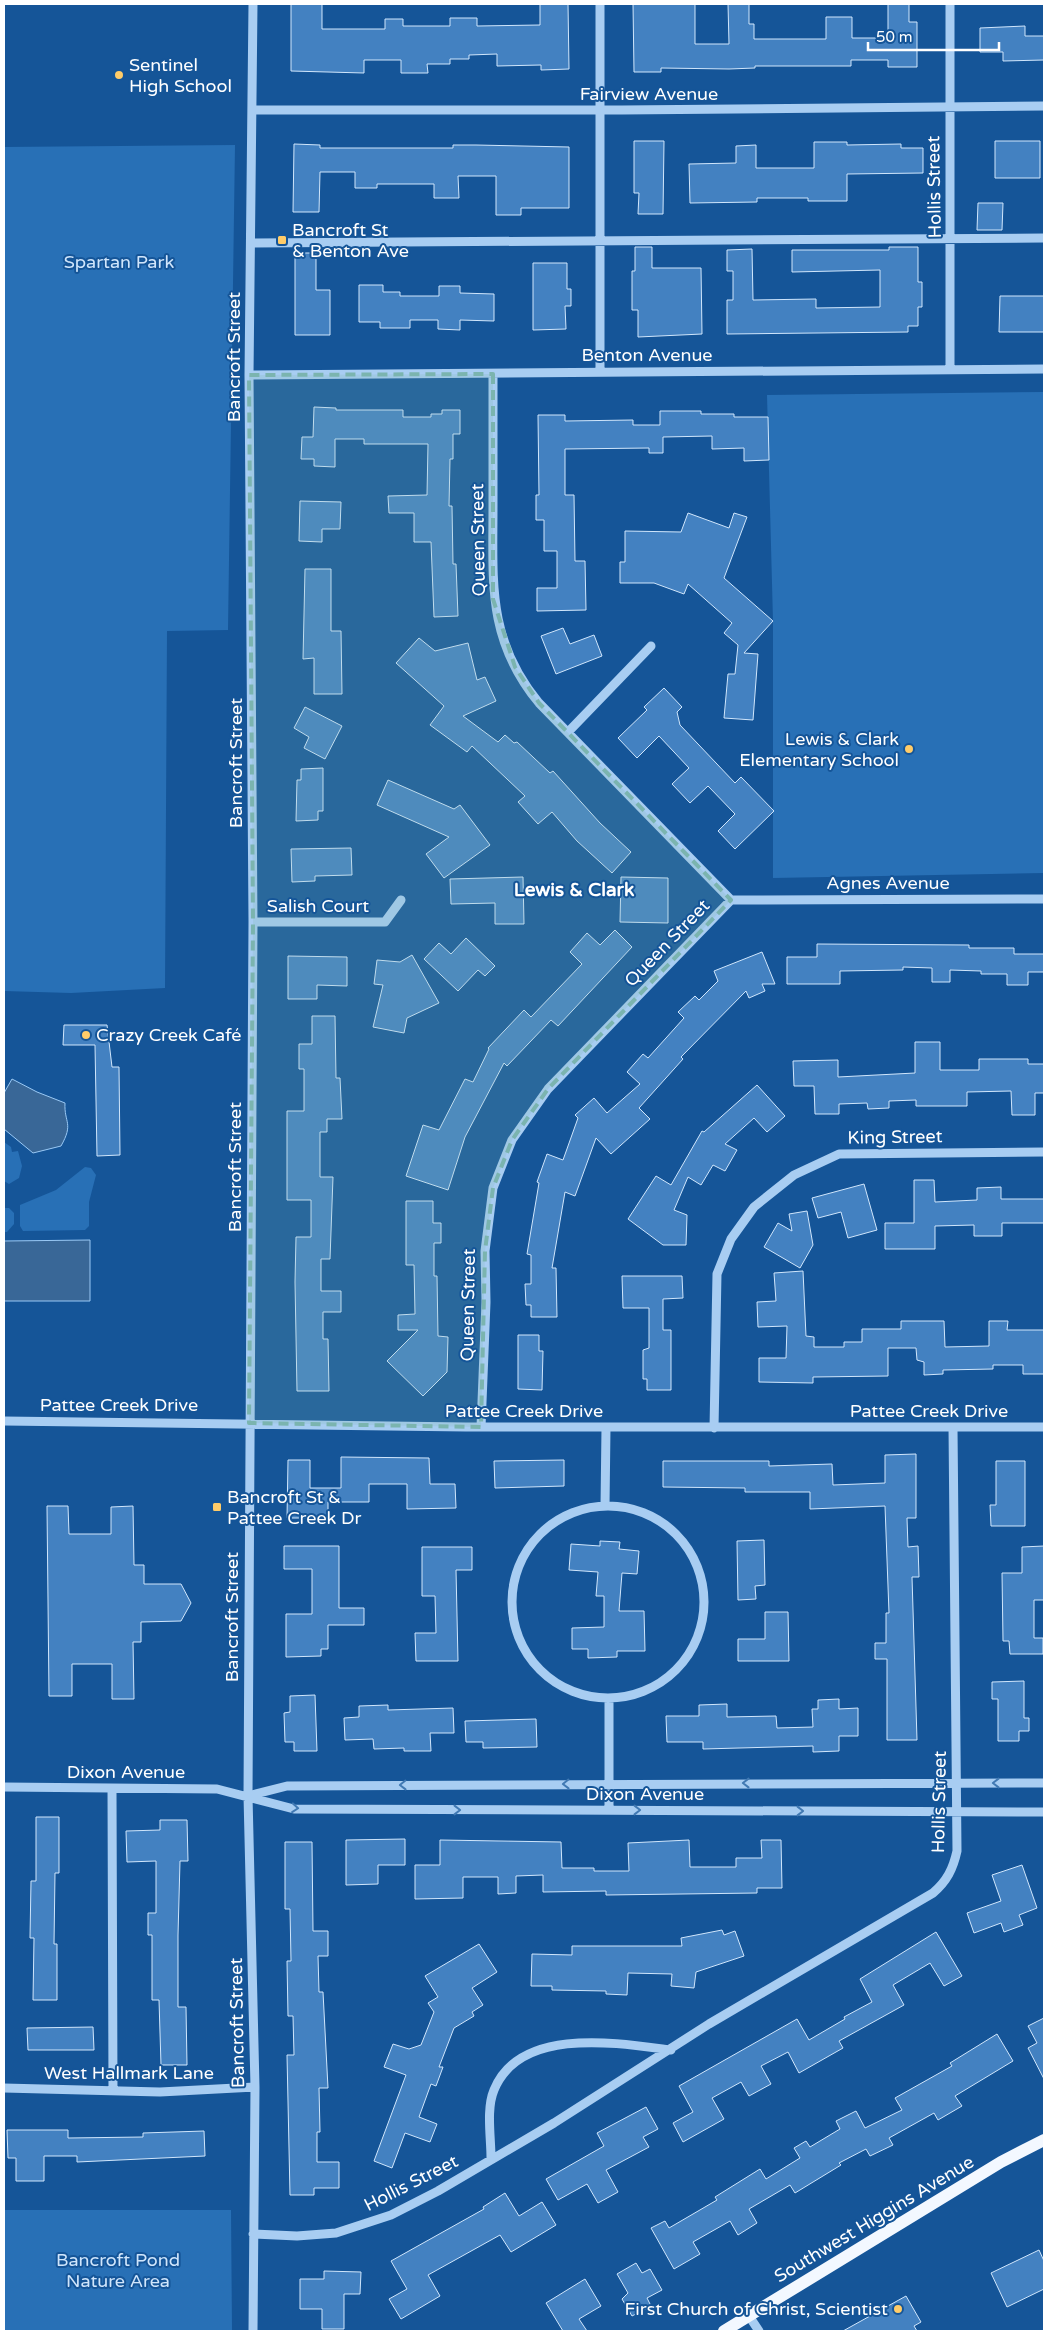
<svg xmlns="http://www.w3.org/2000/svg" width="1048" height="2335" font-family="'Varela Round',sans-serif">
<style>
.green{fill:#2870b6}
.water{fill:#396797;stroke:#9ac9f5}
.building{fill:#4381c1;stroke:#d0e6fc}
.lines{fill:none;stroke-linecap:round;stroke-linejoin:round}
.minor{stroke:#a8cdf2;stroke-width:9}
.major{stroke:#f3f8ff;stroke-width:12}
.oneway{stroke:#4179b3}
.marked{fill:#7bb4af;fill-opacity:0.2;stroke:#7bb4af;stroke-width:4;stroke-dasharray:10 6;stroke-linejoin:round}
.poi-dot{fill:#ffcc69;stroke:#155598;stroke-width:2}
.labels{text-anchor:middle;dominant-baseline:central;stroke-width:4;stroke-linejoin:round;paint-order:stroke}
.poi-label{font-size:18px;fill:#fff;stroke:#155598;text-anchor:start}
.street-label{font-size:18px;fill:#fff;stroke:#155598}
.park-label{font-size:18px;fill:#d0e6fc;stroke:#155598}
.neighbourhood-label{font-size:19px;font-weight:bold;fill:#fff;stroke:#155598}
</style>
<rect width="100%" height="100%" fill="#155598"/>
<path class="green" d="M235,145L228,630L167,631L165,988L71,993L4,991V147Z
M1044,392V873L773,878V621L767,395Z
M4,1142L11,1147L12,1152L18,1151L22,1166L19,1178L9,1184L4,1181Z
M85,1167L91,1168L96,1175L89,1202V1226L85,1230L23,1231L20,1226V1205L56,1190Z
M4,1208H9L14,1213V1224L7,1232H4Z
M4,2210H231L232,2331H4Z"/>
<path class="water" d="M12,1079L37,1092L65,1103C64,1123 74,1123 61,1146L33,1153L4,1129V1093Z
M90,1240V1301H4V1241Z"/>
<path class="building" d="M291,4H322V29H385V19H403V26H450V18H477V26L540,25V4H568L569,69L541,70V65L497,66V54L469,55V59H450V64H427L428,73H401V60H364V73L291,71Z
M633,4H695V44H729L728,4H749V24H754V39H826V17H852V38H888V4H909V22H917V67H888V60H851V66H755V68L729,69L661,68V72H634Z
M1025,26V36H1044V60L1003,61V52H980V28Z
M634,141H664L663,214H638L639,193H634Z
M995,141H1040V178H995Z
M814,142H847V145L901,144V148H923V173L847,174V201H808V198H757V202L690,203L689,164L736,163V146L756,145V168H814Z
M294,144L320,145V148H453V145H476L569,147V208H521V215H496V176H458L459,198H434V184H377V188H355V172H320L319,212H293Z
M978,203H1003L1002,230H977Z
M635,247H652V268H701L702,334L638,337V310H632V271H635Z
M889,247H918V282H922V307H918V326H908V332L727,334V300H733V271H727V250L752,249L753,300L816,299V308L880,307V270L792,272V250H889Z
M295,253H316V290H330V335H295Z
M533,263H567V289H571V306H565L566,329L533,330Z
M359,285H383V292H400V296H439V286H460V293L494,294V321L460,320V330L438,329V320H410V328H380V322H359Z
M1000,296H1044V332H999Z
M314,407L336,408V410H403V417H431V414H442V410H460V434H453V459H450L449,506H452L453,564H456L458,616L434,617L431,542H414V513H389L388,496L427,495L428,444H364V439H335V467L314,466V459H301L302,437H313Z
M660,411H701V414H734V417H768L769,460L744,461V448L712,449V436L663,437V453H649V448L565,449V495H574L575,561H585L586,610L537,611V588H557V551H544V520H536V495H539L538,415H565V421L633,420V425H660Z
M300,501L341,502L340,529H322V542L299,541Z
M688,513L729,528L734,513L747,517L724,578L773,621L744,653L758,654L753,720L724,718L728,674H735L738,645L724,633L732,623L688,584L684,594L654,583H620V562H625V531L681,532Z
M305,569H331V631H341L342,694H314V658L303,659Z
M563,628L570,644L594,635L602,656L556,674L541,636Z
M419,638L435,651L468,643L477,680L485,677L496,701L463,716L498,742L505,735L514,743L517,742L550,773L553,771L600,823L631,852L612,873L577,841L552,812L538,824L518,802L525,796L472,746L467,752L430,725L444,706L396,663Z
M664,688L682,707L677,712L680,725L735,783L741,777L774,811L735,849L718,831L735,814L708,786L690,803L672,784L689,768L659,736L637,758L618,738L647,710L644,707Z
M305,707L342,726L325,759L304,748L309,737L294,728Z
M323,768V811H318V820L296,821L297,780H301V769Z
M388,780L454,809L460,805L490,845L444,878L426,854L449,837L377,805Z
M351,848L352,875L315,876V881L292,882L291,849Z
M523,877L524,924H495V903L451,904L450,879Z
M621,877L668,878V923L620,922Z
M615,930L632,947L558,1026L551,1020L507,1066L504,1063L465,1137L448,1190L406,1176L423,1125L439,1130L465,1079L473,1082L489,1049L488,1048L524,1010L531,1017L582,964L570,952L587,933L600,945Z
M466,938L495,966L485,976L478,970L458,991L424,959L439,943L451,954Z
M817,944L969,945V948H1014V954H1044V972H1028V985H1007V974H981V971L950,970V982H932V968L903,967V970L840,971V984H787V957H817Z
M762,952L775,984H762L765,991L749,998L746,991L681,1057L683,1059L639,1108L650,1119L611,1154L596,1138L575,1196L565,1192L552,1268H556L557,1317H531V1305H526L525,1284H531V1255L527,1254L539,1183L537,1182L547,1154L563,1160L578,1118L575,1115L594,1098L607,1113L640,1084L627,1072L643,1054L648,1058L684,1018L678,1012L695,996L699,1000L718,981L714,971Z
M412,955L439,1003L407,1018L404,1033L373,1027L383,985L374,984L377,960L400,962Z
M288,956L347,957V986L317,985V999H288Z
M312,1016H335L336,1078H340L342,1119H327V1132H320V1177H333L330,1259H321V1291H341V1312H323V1339H328L329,1391H297L295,1282L296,1237H311V1200H287V1111H304V1069H299V1044H312Z
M64,1025H107L112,1067H119L120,1155L97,1156L95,1045H63Z
M915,1042H940V1070H979V1059H1028V1064H1044V1093H1035V1115H1012L1011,1091L967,1092V1106H916V1100L889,1101V1108L868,1109L867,1103L839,1104V1114H815L814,1086H794L793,1061L838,1060V1077L915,1073Z
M757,1085L785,1116L767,1132L754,1118L725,1144L737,1150L725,1171L713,1165L701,1185L688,1177L674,1210L687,1215L686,1245H663L628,1219L656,1176L671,1185L702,1131L704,1132Z
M914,1180H934L935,1202L977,1200V1188L1001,1187V1199H1044V1223H1002V1236H974V1225L935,1226V1249H885V1223H914Z
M864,1184L877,1230L848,1238L841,1212L818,1218L812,1198Z
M406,1201H433V1223H441V1243H434V1276H437L438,1336L448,1337L447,1372L423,1396L387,1361L418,1330H398V1315L415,1314L414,1265H406Z
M807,1211L813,1245L800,1268L764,1247L778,1223L792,1231L789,1214Z
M803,1271L806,1336L814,1337V1347H844V1342H862V1329H901V1321H944L945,1347L989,1346V1321H1008L1007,1330H1044V1374H1023V1365H993V1369L943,1370V1374L924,1375V1362L917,1360L916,1348H888V1376L813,1377V1383L759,1382V1358H786L787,1326L758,1327L757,1302L776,1301L774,1273Z
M622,1276H682L683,1298L663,1299V1330H671V1390H647V1379H643V1350L649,1348V1308H623Z
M518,1335H539V1351H543L542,1390L518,1389Z
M916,1454V1518H907L908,1547L918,1546L919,1577H912L917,1740H887V1659H875V1643H886V1613H889L885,1506L810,1509V1492H745V1488L663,1487V1461H769V1466L832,1464L833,1485L885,1483V1455Z
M341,1457L429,1458L430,1484H455L456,1508L407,1509V1484H369V1502H328V1518H287L288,1460H310V1488H341Z
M564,1460V1486L495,1488L494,1461Z
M996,1461H1025V1526H991L990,1505H996Z
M47,1506H68L69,1534H111V1507L133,1506L134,1565H144V1584H181L191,1603L181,1621L141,1622V1642H133L134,1699H112V1664H72V1696H49Z
M764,1540L765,1585L755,1586L756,1599L738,1600L737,1541Z
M600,1541L620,1542L619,1549L639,1551L637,1574L622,1573L619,1611H644L645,1651H617V1657L588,1658V1649H572V1628L604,1627V1596H596L598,1572L569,1570L571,1544L600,1546Z
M284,1546H339V1608H364V1625H328V1649H321V1656L286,1657V1614H312V1569H284Z
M1044,1546V1600H1034V1638H1043V1654H1010L1009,1641H1003L1002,1573H1022V1547Z
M422,1547H472V1570H456L458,1661H416L415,1633H436L435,1596H422Z
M765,1612H788L789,1661H738V1639H765Z
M1024,1681V1718H1029V1731H1019V1741H998V1699H992V1682Z
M315,1695L317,1751H294V1742H285L284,1713L290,1712V1696Z
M839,1699V1709L858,1708V1736H839V1751L813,1752V1746L703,1749V1742H667L666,1716H699V1705L727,1704V1717L776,1716L777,1728L813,1727L812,1709H818V1700Z
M388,1705V1710L453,1708L454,1733H430L431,1751H404V1748L374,1749L373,1739L345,1740L344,1718L359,1717V1706Z
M536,1719L537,1747L483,1748V1742H466L465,1721Z
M36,1817H59V1873H55L54,1944H57V2000H33L34,1938H30L31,1881H36Z
M160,1820H187L188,1861H180L178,1935V2007H186L187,2065H161L159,2000H152V1935H148V1913H156V1861L127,1862L126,1831L160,1830Z
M405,1839V1865H378V1884L346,1885V1840Z
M440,1840L561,1842L562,1868H594V1871H629L628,1843L689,1840L690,1867H736V1858H762L761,1840H781L782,1888H757V1893L606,1895V1891L543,1892V1875L516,1876V1893L498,1894V1877H463V1898L415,1899V1865H440Z
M285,1842H312L313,1931H328V1956H318L319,1992H323L328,2088H319L320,2132H317V2162H339V2188H314V2195H290L287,2055H294L293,2016H288L287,1961H291L290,1909H285Z
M1022,1865L1037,1908L1019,1915L1023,1925L1004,1932L1001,1923L974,1933L967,1913L1001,1901L992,1875Z
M722,1930L724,1935L735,1931L744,1956L696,1972L694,1988L671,1986L672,1974L628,1973L627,1995L606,1994V1991L552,1990V1986H531L532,1954L572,1955V1946H682L681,1938Z
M936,1932L962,1976L944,1986L930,1963L893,1985L904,2005L839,2041L843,2048L799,2073L788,2052L761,2066L771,2084L749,2096L741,2082L712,2098L724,2119L683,2142L673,2123L693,2112L679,2086L797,2019L809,2040L845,2019L844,2017L872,2002L860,1979Z
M479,1944L497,1972L472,1988L483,2005L472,2012L474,2016L454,2028L439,2067H443L436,2086L431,2084L419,2117L437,2124L430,2142L405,2133L392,2168L374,2161L406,2075L384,2067L393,2044L409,2049L421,2045L434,2012L428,2003L438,1997L425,1976Z
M1044,2018V2079L1028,2048L1037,2043L1028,2026Z
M93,2027L94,2050H28L27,2028Z
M997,2034L1013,2061L955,2096L962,2106L938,2120L934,2113L889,2138L893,2145L870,2156L866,2149L839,2163L841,2165L795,2193L790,2185L749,2209L757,2223L738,2235L730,2221L693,2242L700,2254L674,2269L651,2228L665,2221L669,2228L717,2200L715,2197L760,2169L766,2179L800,2158L794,2148L806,2141L810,2147L840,2129L836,2121L856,2111L865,2128L902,2110L895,2098L952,2066L950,2063Z
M646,2107L658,2129L643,2137L649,2147L606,2170L618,2192L598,2203L587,2184L558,2200L546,2179L604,2146L597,2133Z
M7,2130H68V2138L143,2137V2133L204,2131L205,2156L77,2162V2156H44V2181H16V2158H8Z
M505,2193L519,2216L542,2202L556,2225L511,2252L500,2235L428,2275L440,2296L401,2319L389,2299L407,2289L391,2261L484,2209L483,2207Z
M1039,2250L1044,2261V2289L1007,2307L991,2273Z
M636,2263L642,2273L650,2269L662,2290L647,2298L651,2306L632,2316L622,2299L628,2293L617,2274Z
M324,2271L361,2272L360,2294H344V2329H322V2309H300V2279H324Z
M585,2279L601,2306L579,2319L587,2331H563L546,2303Z
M906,2296L921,2322L914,2326L917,2331H843Z"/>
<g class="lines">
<path class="minor" d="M600,4V372
M253,110H622L1044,106
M252,243L1044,238
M950,369V4
M493,374C493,418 493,463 493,507C493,583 487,640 539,703L731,900
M249,375L1044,369
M568,732L651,646
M731,900L1044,899
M253,922H385L401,900
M4,1421L466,1427H1044
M481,1427L486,1302L485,1251L493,1188L512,1140L548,1089L731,900
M714,1428L717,1274L731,1239L754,1207L794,1175L839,1154L1044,1152
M605,1506L606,1428
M512 1602a96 96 0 1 1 192 0a96 96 0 1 1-192 0Z
M609,1698V1810
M4,1787L217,1789L294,1809L1044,1812
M112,1789L113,2091
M248,1796L287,1786L1044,1783
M4,2088L160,2092L255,2087
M491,2158C491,2137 486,2109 494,2090C520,2026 618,2043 671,2050
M253,2234L297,2236L336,2233L391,2215L438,2191L554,2123L709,2024L933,1893C947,1881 953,1869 957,1851L953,1427
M749,2316L759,2331
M253,2331L255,2087L248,1796L253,922L249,375L253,4"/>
<path class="major" d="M724,2331L1001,2162L1044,2140"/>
</g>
<defs><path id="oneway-chevron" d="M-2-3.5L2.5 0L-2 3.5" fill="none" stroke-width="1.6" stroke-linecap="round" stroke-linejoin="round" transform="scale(1.25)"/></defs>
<g class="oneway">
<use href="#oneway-chevron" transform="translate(746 1783) rotate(180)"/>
<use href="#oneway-chevron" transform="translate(996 1783) rotate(180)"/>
<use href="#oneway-chevron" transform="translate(566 1784) rotate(179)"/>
<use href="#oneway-chevron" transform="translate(403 1785) rotate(179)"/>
<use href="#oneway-chevron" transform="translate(295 1808) rotate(5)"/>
<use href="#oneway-chevron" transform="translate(457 1810)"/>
<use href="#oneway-chevron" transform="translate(637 1810)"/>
<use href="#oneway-chevron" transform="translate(800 1811)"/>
</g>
<path class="marked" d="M493,374V599L515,667L539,703L731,900L548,1089L512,1140L493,1188L485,1251L481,1427L249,1423L253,922L249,375Z"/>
<g class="poi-dot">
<circle cx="119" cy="75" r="5"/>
<rect x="277" y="235" width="10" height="10" rx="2.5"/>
<circle cx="909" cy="749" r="5"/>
<circle cx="86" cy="1035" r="5"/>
<rect x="212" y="1502" width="10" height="10" rx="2.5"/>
<circle cx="898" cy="2309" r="5"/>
</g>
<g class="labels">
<g class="poi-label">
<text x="129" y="65">Sentinel<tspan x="129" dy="21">High School</tspan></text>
<text x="292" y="230">Bancroft St<tspan x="292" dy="21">&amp; Benton Ave</tspan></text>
<text x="899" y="739" text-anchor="end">Lewis &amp; Clark<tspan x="899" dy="21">Elementary School</tspan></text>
<text x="96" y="1035">Crazy Creek Café</text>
<text x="227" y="1497">Bancroft St &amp;<tspan x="227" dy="21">Pattee Creek Dr</tspan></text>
<text x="888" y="2309" text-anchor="end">First Church of Christ, Scientist</text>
</g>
<g class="street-label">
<text x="649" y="94">Fairview Avenue</text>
<text transform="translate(934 187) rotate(-91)">Hollis Street</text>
<text x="647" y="355">Benton Avenue</text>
<text transform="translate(234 357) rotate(-90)">Bancroft Street</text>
<text transform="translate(478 540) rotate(-91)">Queen Street</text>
<text transform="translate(236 763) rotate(-90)">Bancroft Street</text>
<text x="888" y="883">Agnes Avenue</text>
<text x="318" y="906">Salish Court</text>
<text transform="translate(667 943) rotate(-46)">Queen Street</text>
<text transform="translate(895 1137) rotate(-1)">King Street</text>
<text transform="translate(235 1167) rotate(-90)">Bancroft Street</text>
<text transform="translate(468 1305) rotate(-89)">Queen Street</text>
<text x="119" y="1405">Pattee Creek Drive</text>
<text x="524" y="1411">Pattee Creek Drive</text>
<text x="929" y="1411">Pattee Creek Drive</text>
<text transform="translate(232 1617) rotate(-90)">Bancroft Street</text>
<text x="126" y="1772">Dixon Avenue</text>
<text x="645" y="1794">Dixon Avenue</text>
<text transform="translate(939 1802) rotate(-89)">Hollis Street</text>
<text transform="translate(237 2023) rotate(-91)">Bancroft Street</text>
<text x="129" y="2073">West Hallmark Lane</text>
<text transform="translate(411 2183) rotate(-27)">Hollis Street</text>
<text transform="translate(874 2219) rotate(-31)">Southwest Higgins Avenue</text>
</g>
<g class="park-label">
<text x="119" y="262">Spartan Park</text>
<text x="118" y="2260">Bancroft Pond<tspan x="118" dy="21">Nature Area</tspan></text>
</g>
<g class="neighbourhood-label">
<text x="574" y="890">Lewis &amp; Clark</text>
</g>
</g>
<rect width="1048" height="2335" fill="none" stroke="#ffffff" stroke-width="10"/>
<path d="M868 42v8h131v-8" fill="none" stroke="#ffffff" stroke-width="2.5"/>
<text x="876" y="42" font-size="15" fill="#ffffff" stroke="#155598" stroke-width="4" paint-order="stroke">50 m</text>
</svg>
